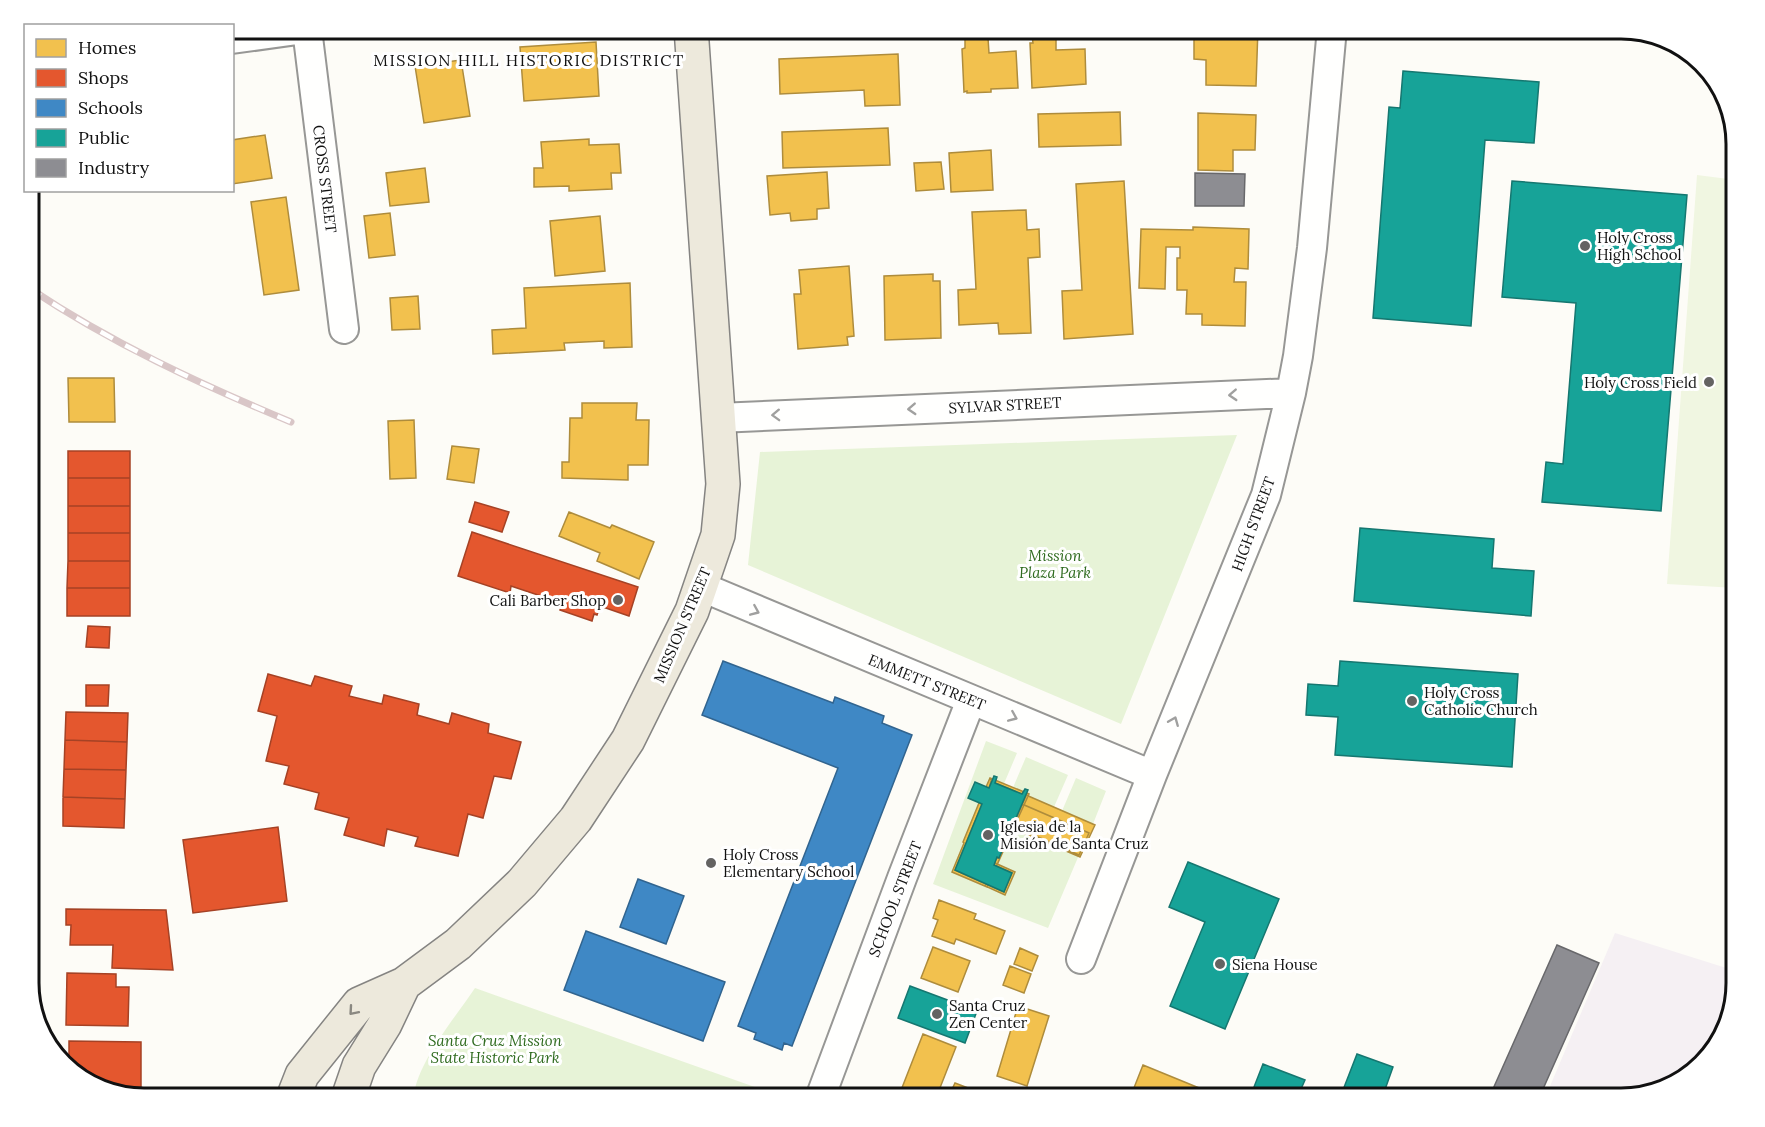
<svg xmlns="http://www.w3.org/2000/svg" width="1765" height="1127" font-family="Lora,serif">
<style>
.industrial{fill:#f5f0f3}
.green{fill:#e7f3d7}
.pitch{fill:#f0f6e1}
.homes{fill:#f2c14e;stroke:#ae8c3c;stroke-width:1.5}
.shops{fill:#e4572e;stroke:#a54225;stroke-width:1.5}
.schools{fill:#3f88c5;stroke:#31648f;stroke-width:1.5}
.public{fill:#17a398;stroke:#157770;stroke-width:1.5}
.industry{fill:#8d8d92;stroke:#68686b;stroke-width:1.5}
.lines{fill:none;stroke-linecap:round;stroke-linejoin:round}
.minor-casing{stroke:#979795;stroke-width:32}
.primary-casing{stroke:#858482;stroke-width:36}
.minor{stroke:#fffffe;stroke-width:28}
.primary{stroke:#ede9dc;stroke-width:33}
.rail-casing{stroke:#d9c6c7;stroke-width:7}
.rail{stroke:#fff;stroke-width:4.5;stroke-dasharray:14;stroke-linecap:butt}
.oneway{stroke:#a0a09f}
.oneway2{stroke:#8a8881}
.poi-dot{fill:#646362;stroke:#fff;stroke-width:2}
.labels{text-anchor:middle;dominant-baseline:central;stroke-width:6;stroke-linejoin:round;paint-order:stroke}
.street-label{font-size:15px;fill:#111;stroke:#fff}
.poi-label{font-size:15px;fill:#111;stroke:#fff;text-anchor:start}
.park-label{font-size:15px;font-style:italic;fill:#2f6b1f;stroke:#fff}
.neighbourhood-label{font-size:16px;letter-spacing:1.5px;fill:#111;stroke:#fff}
.rim{fill:none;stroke:#111;stroke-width:3}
</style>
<rect width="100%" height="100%" fill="#fdfcf7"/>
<path class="industrial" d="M1615,933L1736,971V983L1717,1047L1678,1083L1621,1098H1545Z"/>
<path class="green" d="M1237,435L1121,724L748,565L760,452Z
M986,741L1017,753L1003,786L995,783L997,777L994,776L989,788L975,782L968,798L982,804L955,870L1004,891L994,865L997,857H1000L1013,826L1079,855L1048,928L933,884Z
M1026,757L1068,775L1054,807L1026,795L1028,790L1025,789L1022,794L1012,790Z
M1076,778L1106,791L1093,824L1062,811Z
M475,988L786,1098H413C419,1059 453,1021 475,988Z"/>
<path class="pitch" d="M1697,175L1736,180V588L1667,584Z"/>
<path class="homes" d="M1207,28H1258L1256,86L1206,85V60L1194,59V31H1207Z
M1056,34V50L1085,49L1086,84L1032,88L1030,43H1033L1032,35Z
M988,38L989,53L1016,51L1018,88L991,89V92L967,93V91L964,92L962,49L965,48V39Z
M596,42L599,96L524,101L520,47Z
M898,54L900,105L865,106L864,90L780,94L779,59Z
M461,60L470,116L424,123L415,66Z
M1120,112L1121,145L1039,147L1038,114Z
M1198,113L1256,115L1255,150H1233V171L1198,170Z
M888,128L890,165L783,168L782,132Z
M265,135L272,178L232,184V140Z
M589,139V145L619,144L621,173H611L612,189L569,191V186L534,187V168H543L541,142Z
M991,150L993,190L951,192L949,153Z
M941,162L944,189L916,191L914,163Z
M425,168L429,202L390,206L386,173Z
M827,172L829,208L817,209V219L791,221L790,213L770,215L767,176Z
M1124,181L1133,334L1064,339L1062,291L1082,290L1076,184Z
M286,197L299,290L264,295L251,202Z
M1026,210L1027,230L1039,229L1040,257L1028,258L1031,333L999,334L998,323L959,325L958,290L976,289L972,212Z
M390,213L395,255L369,258L364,216Z
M600,216L605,271L555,276L550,221Z
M1193,227L1249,229L1248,269L1235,268L1234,282H1246L1245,326L1202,325V314H1186L1187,290H1177V258H1180V247H1166L1165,289L1139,288L1141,229L1193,230Z
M849,266L854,336L847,337L848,345L798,349L794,294H801L799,270Z
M933,274V281H940L941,338L885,340L884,276Z
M630,283L632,347L604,348V341L564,343L565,350L493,354L492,330L526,328L524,288Z
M418,296L420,329L392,330L390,298Z
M68,378H114L115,422H69Z
M582,403H637L636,420H649L648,465H628V480L562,478V462H569L570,418H582Z
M414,420L416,478L390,479L388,421Z
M452,446L479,449L474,483L447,479Z
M569,512L610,528L612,525L654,542L639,579L597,561L600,553L559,536Z
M990,778L1029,794L987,887L952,872L964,843L963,842L979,803L982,804L955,870L986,884L997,857L999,858L1026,796L991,781L989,788L986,787Z
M1026,795L1095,825L1080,857L1012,828L1013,826L1079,855L1089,833L1022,804Z
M1022,804L1089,833L1079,855L1013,826Z
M995,863L1015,872L1005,895L985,886L986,884L1004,892L1012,873L994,865Z
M939,900L976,914L974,919L1005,931L996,954L956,939L954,944L932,936L938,920L933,918Z
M933,947L970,961L958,992L921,978Z
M1020,948L1038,956L1032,971L1014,964Z
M1010,966L1031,974L1024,993L1003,985Z
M1018,1006L1049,1016L1027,1086L997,1076Z
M923,1034L956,1047L936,1098H898Z
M1143,1065L1204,1090L1201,1098H1130Z
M955,1083L981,1093L979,1098H948Z"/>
<path class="shops" d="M68,451H130V478H68Z
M68,478H130V506H68Z
M475,502L509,512L502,532L469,522Z
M68,506H130V533H68Z
M472,532L638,587L629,616L600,606L597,615L594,614L592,621L560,610L562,603L511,586L510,593L458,576Z
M68,533H130V561H68Z
M68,561H130V588H67Z
M67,588H130V616H67Z
M88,626L110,627L109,648L86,647Z
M268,674L311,686L315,676L352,686L349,696L382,704L384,695L419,704L417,715L449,724L452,713L489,724L488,733L521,742L511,779L494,776L483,818L468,814L458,856L415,846L418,837L387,829L384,846L344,835L349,818L315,809L319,793L284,784L289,766L266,761L277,716L258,711Z
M86,685H109L108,706H86Z
M66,712L128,713L127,742L65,740Z
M65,740L127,742L126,770L64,769Z
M64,769L126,770L125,799L63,797Z
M63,797L125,799L124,828L63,826Z
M278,827L287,901L193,913L183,840Z
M66,909L166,910L173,970L112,968L113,945H70L71,925H66Z
M67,973L116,974V987H129L128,1026L66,1025Z
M69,1041L141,1042V1091L117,1090L80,1079L69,1068Z"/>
<path class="schools" d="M723,661L833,703L835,697L884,716L882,723L912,735L792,1046L784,1043L782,1050L754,1039L756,1033L738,1026L838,768L702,715Z
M638,879L684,896L666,944L620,927Z
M586,931L725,982L703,1041L564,990Z"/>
<path class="public" d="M1403,71L1539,82L1534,143L1485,140L1471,326L1373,318L1389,107L1400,108Z
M1512,181L1687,195L1661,511L1542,502L1546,462L1563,464L1576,303L1502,297Z
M1360,528L1494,539L1492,568L1534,571L1531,616L1354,601Z
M1340,661L1518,674L1512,767L1335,755L1338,717L1306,715L1308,684L1338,686Z
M994,776L997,777L995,783L1022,794L1025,789L1028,790L999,858L997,857L994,865L1012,873L1004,892L955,870L982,804L968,798L975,782L989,788Z
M1188,862L1279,899L1225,1029L1170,1006L1205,922L1169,907Z
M910,986L977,1011L965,1043L898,1018Z
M1357,1054L1393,1067L1382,1098H1367L1343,1090Z
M1263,1064L1305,1080L1297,1098H1282L1254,1087Z"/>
<path class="industry" d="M1195,173L1245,174L1244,206H1195Z
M1557,945L1599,963L1539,1098H1489Z"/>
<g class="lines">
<g class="minor-casing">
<path id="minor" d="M307,29L344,329
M232,39L312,28
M718,418L1291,393
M702,587L1152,775
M1081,959L1152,775L1266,495L1291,393L1298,356L1312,248L1332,28
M820,1098L902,878L971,700"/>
</g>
<g class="primary-casing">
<path id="primary" d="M293,1098L302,1075L359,1004L404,984L458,944L522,883L576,819L628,740L692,611L718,535L723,484L691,28
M348,1098L359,1066L385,1024L404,984"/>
</g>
<use href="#minor" class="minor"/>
<use href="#primary" class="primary"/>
<g class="rail-casing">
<path id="rail" d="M29,288C111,343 200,384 291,422"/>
</g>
<use href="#rail" class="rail"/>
</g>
<defs><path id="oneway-chevron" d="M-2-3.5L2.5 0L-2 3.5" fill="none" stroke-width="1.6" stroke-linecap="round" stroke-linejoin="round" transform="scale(1.5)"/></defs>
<g class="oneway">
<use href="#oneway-chevron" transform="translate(1233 395) rotate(177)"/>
<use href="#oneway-chevron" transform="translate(912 409) rotate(177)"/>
<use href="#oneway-chevron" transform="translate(776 415) rotate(178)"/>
<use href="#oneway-chevron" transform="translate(755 611) rotate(23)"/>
<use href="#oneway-chevron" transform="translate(1013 717) rotate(23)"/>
<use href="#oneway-chevron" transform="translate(1174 721) rotate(-68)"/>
</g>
<use class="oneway2" href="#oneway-chevron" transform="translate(353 1011) rotate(131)"/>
<g class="poi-dot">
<circle cx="1585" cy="246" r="6"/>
<circle cx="1709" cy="382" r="6"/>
<circle cx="618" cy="600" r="6"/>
<circle cx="1412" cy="701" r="6"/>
<circle cx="988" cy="835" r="6"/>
<circle cx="711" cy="863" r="6"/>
<circle cx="1220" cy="964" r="6"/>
<circle cx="937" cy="1014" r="6"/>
</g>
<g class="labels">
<g class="street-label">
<text transform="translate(325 179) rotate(83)">CROSS STREET</text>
<text transform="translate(1005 405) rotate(-3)">SYLVAR STREET</text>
<text transform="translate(1253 524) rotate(-70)">HIGH STREET</text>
<text transform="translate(682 625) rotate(-67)">MISSION STREET</text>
<text transform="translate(927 682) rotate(22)">EMMETT STREET</text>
<text transform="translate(895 899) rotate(-69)">SCHOOL STREET</text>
</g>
<g class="poi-label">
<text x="1597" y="237">Holy Cross<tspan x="1597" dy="17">High School</tspan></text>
<text x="1697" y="382" text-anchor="end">Holy Cross Field</text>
<text x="606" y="600" text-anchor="end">Cali Barber Shop</text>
<text x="1424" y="692">Holy Cross<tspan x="1424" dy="17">Catholic Church</tspan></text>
<text x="1000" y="826">Iglesia de la<tspan x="1000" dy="17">Misión de Santa Cruz</tspan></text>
<text x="723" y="854">Holy Cross<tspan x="723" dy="17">Elementary School</tspan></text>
<text x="1232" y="964">Siena House</text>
<text x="949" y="1005">Santa Cruz<tspan x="949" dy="17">Zen Center</tspan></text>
</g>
<g class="park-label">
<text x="1055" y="555">Mission<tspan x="1055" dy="17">Plaza Park</tspan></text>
<text x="495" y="1040">Santa Cruz Mission<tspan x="495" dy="17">State Historic Park</tspan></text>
</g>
<g class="neighbourhood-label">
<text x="529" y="60">MISSION HILL HISTORIC DISTRICT</text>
</g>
</g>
<path d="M0 0H1765V1127H0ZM144 39H1621A105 105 0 0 1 1726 144V983A105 105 0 0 1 1621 1088H144A105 105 0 0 1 39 983V144A105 105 0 0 1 144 39Z" fill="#fff" fill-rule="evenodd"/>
<path class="rim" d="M144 39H1621A105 105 0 0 1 1726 144V983A105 105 0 0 1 1621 1088H144A105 105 0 0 1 39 983V144A105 105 0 0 1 144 39Z"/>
<rect x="24" y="24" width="210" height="168" fill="#ffffff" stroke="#a0a0a0" stroke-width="1.5"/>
<rect x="36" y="39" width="30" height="18" fill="#f2c14e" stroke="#a0a0a0" stroke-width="1.5"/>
<text x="78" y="54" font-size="18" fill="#111111">Homes</text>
<rect x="36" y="69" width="30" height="18" fill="#e4572e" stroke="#a0a0a0" stroke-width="1.5"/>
<text x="78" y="84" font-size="18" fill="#111111">Shops</text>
<rect x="36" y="99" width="30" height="18" fill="#3f88c5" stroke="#a0a0a0" stroke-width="1.5"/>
<text x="78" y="114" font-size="18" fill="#111111">Schools</text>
<rect x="36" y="129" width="30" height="18" fill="#17a398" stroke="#a0a0a0" stroke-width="1.5"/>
<text x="78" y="144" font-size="18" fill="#111111">Public</text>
<rect x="36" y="159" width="30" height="18" fill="#8d8d92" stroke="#a0a0a0" stroke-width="1.5"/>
<text x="78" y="174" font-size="18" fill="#111111">Industry</text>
</svg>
